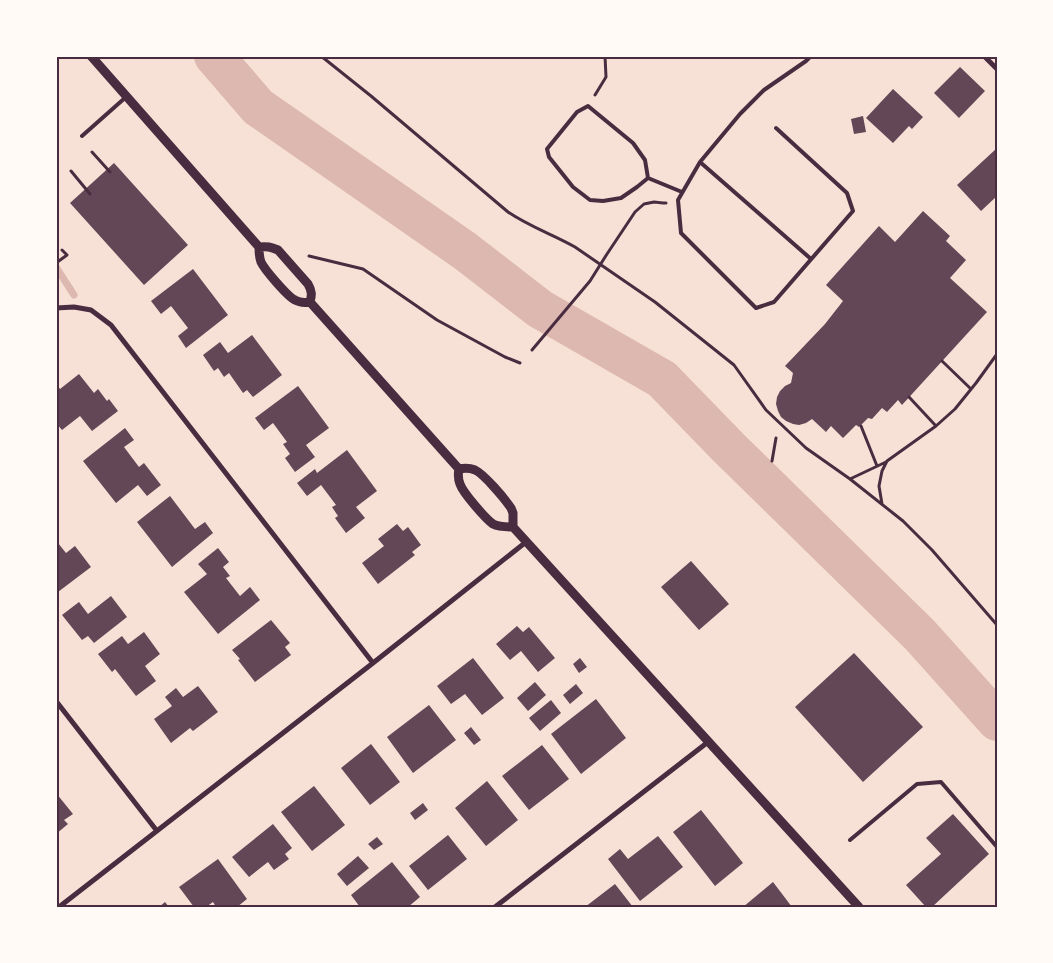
<svg xmlns="http://www.w3.org/2000/svg" width="1053" height="963" font-family="Lato,sans-serif">
<style>
.lines{fill:none;stroke-linecap:round;stroke-linejoin:round}
.stream{stroke:#dcb8b0;stroke-width:7}
.river{stroke:#dcb8b0;stroke-width:40}
.building{fill:#644757}
.path{stroke:#4a2c40;stroke-width:3}
.service{stroke:#4a2c40;stroke-width:4}
.minor{stroke:#4a2c40;stroke-width:5}
.tertiary{stroke:#4a2c40;stroke-width:9}
.neatline{fill:none;stroke:#4a2c40;stroke-width:2}
</style>
<rect width="100%" height="100%" fill="#f7e1d7"/>
<g class="lines">
<path class="stream" d="M56,267L74,295"/>
<path class="river" d="M214,56L258,107L465,251L540,309L662,379L728,447L920,635L997,721"/>
</g>
<path class="building" d="M960,67L985,91L959,118L934,93Z
M893,89L923,117L912,129L909,126L893,143L866,118Z
M863,116L866,132L854,134L851,119Z
M997,148V196L981,211L957,185Z
M114,163L188,245L144,285L70,203Z
M923,211L950,236L946,241L966,260L950,278L987,312L902,405L898,400L887,412L882,408L872,419L868,418L859,427L856,425L843,438L831,426L826,432L812,419L806,423L799,425L793,424L786,421L781,417L778,411L776,404L777,397L780,391L785,386L791,383L793,373L785,366L825,324L843,301L826,285L879,226L895,242Z
M193,269L228,315L186,348L178,336L188,328L171,306L161,314L151,301Z
M252,335L282,375L253,397L247,390L243,393L229,373L224,377L218,368L214,371L203,355L220,342L228,353Z
M79,374L94,393L98,389L107,401L109,399L118,411L92,431L80,416L62,430L56,423V384L60,389Z
M298,386L329,428L306,445L315,457L295,472L285,458L290,454L283,444L287,442L273,423L264,430L255,418Z
M125,428L134,440L124,447L139,467L144,463L161,485L147,496L138,485L116,503L83,461Z
M347,450L377,491L356,507L365,518L346,533L335,518L338,516L332,507L336,505L321,485L307,496L297,483L315,469L317,473Z
M170,496L195,529L205,522L213,533L172,567L137,522Z
M397,524L403,531L408,527L421,545L412,552L415,555L378,584L362,563L384,546L378,539Z
M58,543L66,553L75,546L91,567L58,592L56,590V544Z
M218,548L229,562L223,567L230,576L226,578L240,596L250,587L260,600L218,634L184,592L207,574L198,564Z
M691,561L729,604L699,630L661,587Z
M111,596L127,617L94,643L88,636L82,640L62,615L79,602L88,614Z
M271,620L290,643L285,647L291,655L255,682L238,660L240,659L232,650Z
M517,626L523,632L529,627L555,658L538,672L521,651L510,660L496,644Z
M144,632L160,654L145,666L156,681L136,696L115,669L112,672L98,654L122,636L128,644Z
M854,653L923,727L863,782L795,707Z
M473,658L504,698L482,715L465,694L451,704L437,686Z
M580,658L587,667L579,673L573,664Z
M535,682L546,695L528,711L517,698Z
M576,684L583,693L570,704L563,695Z
M198,686L218,712L193,731L190,728L171,743L154,719L172,706L165,697L176,688L183,697Z
M596,699L626,738L581,774L551,734Z
M551,700L561,713L540,731L529,718Z
M429,705L456,740L413,773L387,737Z
M471,727L481,740L474,745L464,733Z
M371,744L400,782L370,805L341,768Z
M542,745L569,779L529,810L502,776Z
M487,781L518,820L486,846L455,808Z
M314,786L345,825L312,851L281,812Z
M56,793L73,814L64,820L68,824L56,834Z
M423,803L428,810L415,820L410,813Z
M701,810L743,863L715,886L673,832Z
M953,814L989,854L932,907H926L906,885L941,854L926,838Z
M273,824L292,848L285,854L289,859L274,870L268,862L249,877L232,857Z
M448,835L467,859L428,890L409,866Z
M658,836L683,867L640,901L608,859L620,849L628,859Z
M377,837L383,844L374,850L368,844Z
M358,856L369,868L347,886L337,874Z
M218,859L247,899L237,907H216L213,902L206,907H194L179,887Z
M392,862L420,897L408,907H360L351,895Z
M773,882L792,907H743Z
M615,884L633,907H585Z
M165,902L169,907H159Z"/>
<g class="lines">
<path class="path" d="M321,56L371,96L508,212C530,227 552,234 575,247L655,302L734,365L766,410L806,448L850,479L903,521L932,550L997,625
M595,95L606,77L605,56
M92,152L110,172
M71,171L90,194
M309,256L363,269L437,320L505,357L520,363
M56,263L67,255L62,250
M532,350L590,281L607,254L635,212L644,204L654,202L663,203H666
M942,361L971,389
M909,397L936,426
M861,426L877,466
M772,461L776,438
M850,479L886,462
M882,504L879,486L882,471L887,461L936,426L955,409L976,383L997,354"/>
<path class="service" d="M776,128L847,193L853,211L774,302L756,308L681,233L678,200L700,162L740,114L764,90L806,61L811,56
M82,136L126,97
M700,162L811,259
M648,178L637,187L621,198L603,201L590,200L573,187L549,157L547,149L577,112L588,106L633,143L645,160L648,178L682,192
M850,840L917,784L941,782L997,847"/>
<path class="minor" d="M984,56L997,69
M56,308L74,307L91,310L111,325L373,663
M56,701L157,831
M59,907L373,663L526,542
M495,907L708,742"/>
<path class="tertiary" d="M91,56L259,247C259,252 259,257 261,262C264,269 288,297 295,300C300,303 304,303 310,302
M259,247C267,246 271,247 278,250L308,284C312,291 312,295 310,302
M310,302L459,469
M459,469C458,474 458,479 460,484C463,493 486,519 493,524C499,527 506,527 513,527L859,907
M459,469C464,468 470,468 475,470C484,474 505,499 511,508L513,513V527"/>
</g>
<rect width="1053" height="963" fill="none" stroke="#fffaf5" stroke-width="115"/>
<rect x="58" y="58" width="938" height="848" class="neatline"/>
</svg>
